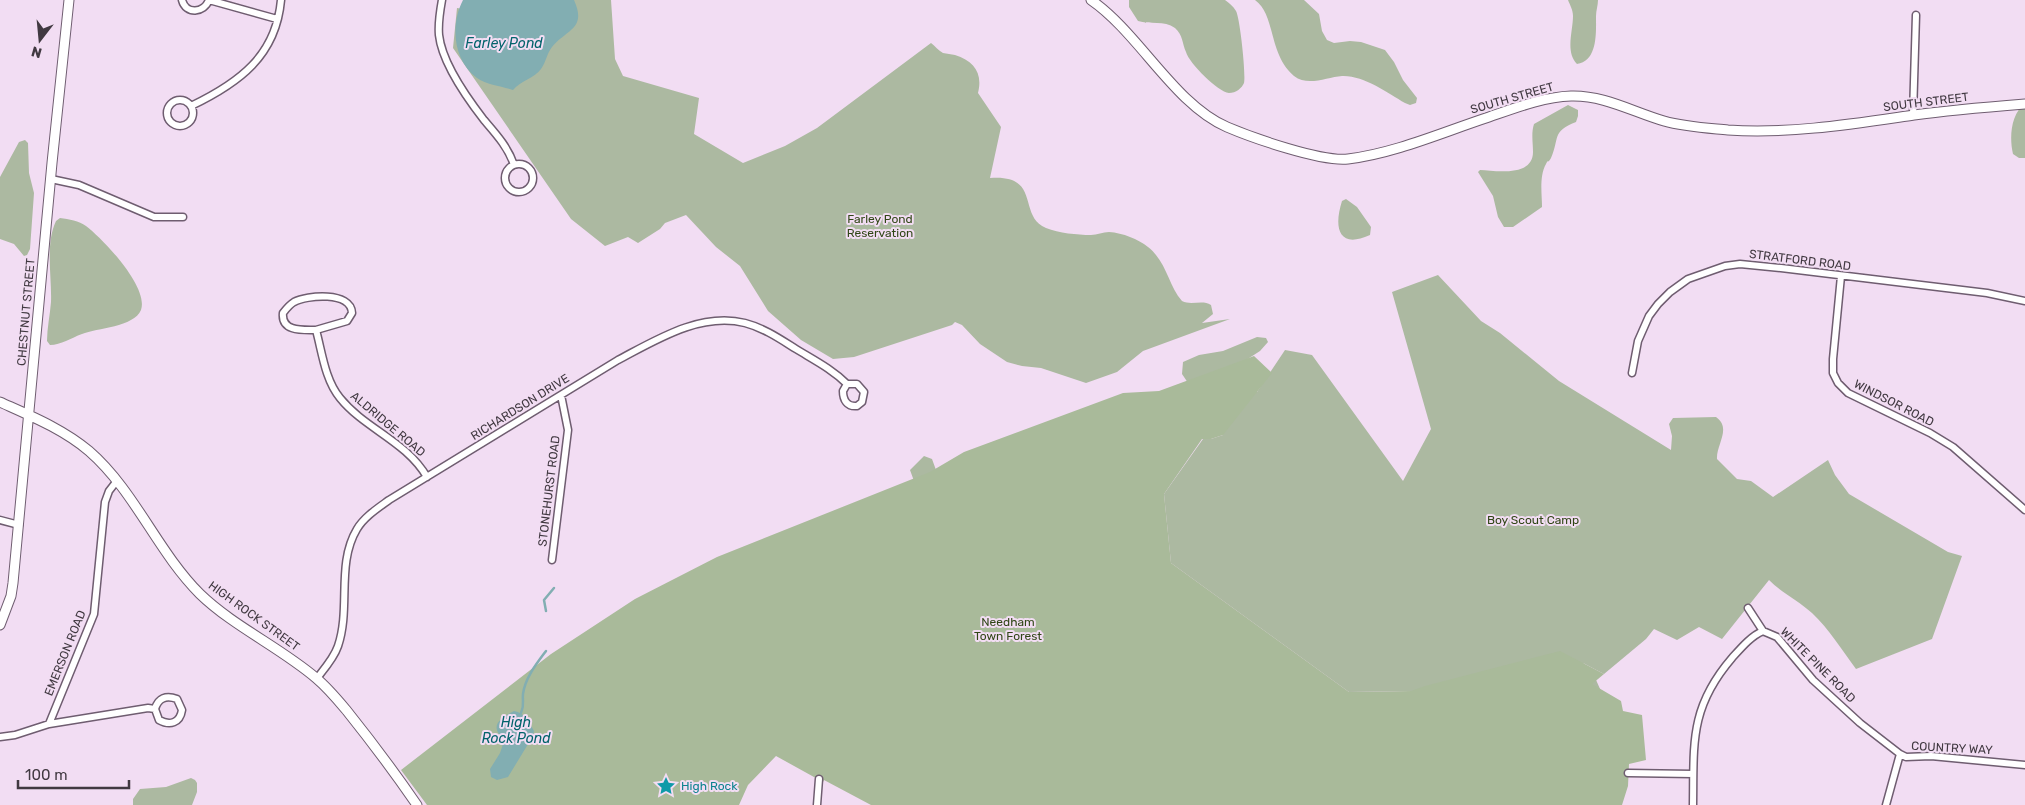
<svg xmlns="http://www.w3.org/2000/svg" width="2025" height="805" font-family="Rubik,sans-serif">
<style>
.green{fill:#acb9a1}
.forest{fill:#a9ba9a}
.water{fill:#82aeb2}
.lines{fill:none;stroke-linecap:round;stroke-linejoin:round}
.stream{stroke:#82aeb2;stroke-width:2.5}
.street-casing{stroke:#6f5d70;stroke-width:9}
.secondary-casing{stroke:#6f5d70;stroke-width:11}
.street{stroke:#fff;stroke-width:6}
.secondary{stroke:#fff;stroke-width:9}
.labels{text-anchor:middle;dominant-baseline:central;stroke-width:4;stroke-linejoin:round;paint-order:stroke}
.street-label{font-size:12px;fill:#413941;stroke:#f2ddf3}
.park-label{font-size:12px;fill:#304616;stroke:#f2ddf3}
.culture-label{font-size:12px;fill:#0d838f;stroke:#f2ddf3;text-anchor:start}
.water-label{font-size:14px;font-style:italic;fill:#02636b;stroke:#f2ddf3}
</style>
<rect width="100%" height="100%" fill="#f2ddf3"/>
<path class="green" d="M492,0H611L615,59L623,76L699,98L694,134L743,163L785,146L817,128L931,43C935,46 939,51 943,53C947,54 951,54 955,55C974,61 983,73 978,93L1001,127L990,178C1042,174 1017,216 1046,228C1059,233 1077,235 1091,235C1097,235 1103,232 1109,232C1123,233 1138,239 1148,247C1167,262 1168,285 1182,301C1192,306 1202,299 1211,305L1213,314L1202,323L1230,319L1143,351L1117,372L1086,383L1041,368L1022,366L1007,362L980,344L962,325L955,322L952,325L854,357L833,359L801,340L768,311L740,266L716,247L686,215L665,223L660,229L638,243L628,237L605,246L571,219L453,48L457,8L469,10Z
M1129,0H1225C1229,3 1233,6 1236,11C1240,18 1246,75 1244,83C1242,88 1236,93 1229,93C1218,92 1189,63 1186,52C1182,43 1183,35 1175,28C1164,20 1150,25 1138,21L1129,7Z
M1255,0H1304L1319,14L1322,31L1327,40L1334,43L1350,41L1361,42L1385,50L1394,62L1403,80L1417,98L1416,103L1410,105L1405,103C1388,93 1363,75 1342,76C1327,77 1308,87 1294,76C1268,54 1276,15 1255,0Z
M1568,0H1598C1598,5 1596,11 1596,16C1596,32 1598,61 1577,64C1565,52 1573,31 1573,16C1573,10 1570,5 1568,0Z
M2025,103V158H2019L2013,154C2009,137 2011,114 2025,103Z
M1568,105L1578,110V116L1576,122C1551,132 1560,138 1551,158C1547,165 1549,158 1546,164C1539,176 1542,195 1542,207L1513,227H1504L1498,217L1493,196L1478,172L1480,170C1496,171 1533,177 1533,152C1533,143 1531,133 1534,124Z
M25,140L28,143L29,173L34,193L30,249L27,255L24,256L14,244L0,239V177L19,142Z
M1346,199L1357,207L1371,227L1370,235C1337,250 1334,226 1342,201Z
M60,218C69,219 79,221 86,226C103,239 149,287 141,310C134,327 97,328 82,334C71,338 61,345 50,345L47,341C47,328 50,315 51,302C52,277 45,244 56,221Z
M1438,275L1481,321L1500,333L1559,381L1671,450L1672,436L1669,424L1673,418L1716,417C1732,428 1716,445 1717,459L1737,479L1751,481L1773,497L1828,460L1835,475L1849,494L1948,552L1962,556L1932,639L1856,669C1842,650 1829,629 1812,613C1799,601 1782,593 1769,580L1722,639L1699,627L1677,640L1654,629L1646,639L1604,674L1583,663L1593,673L1604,698L1411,691L1349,692L1171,563L1164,494L1203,439H1211L1223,435L1182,374L1183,362L1199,355L1223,351L1257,337L1266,338L1268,342L1260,351L1243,362L1257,392L1285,350L1312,355L1403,481L1431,429L1392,292Z
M924,456L932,459L936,470L914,481L910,470Z
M191,778L195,780L197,783V792L192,805H133V799L140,789L166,787Z"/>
<path class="forest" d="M1254,356L1272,373L1223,435L1211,439H1202L1164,494L1171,563L1349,692L1411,691L1425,686L1560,651L1604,674L1592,684L1621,701L1623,711L1642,715L1646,760L1629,764L1628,786L1622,805H871L824,780L823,782L776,756L748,785L739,805H427L401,770L551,654L635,599L717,557L930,472L964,452L1123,393L1159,391Z"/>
<path class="water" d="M463,0H574C587,29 567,29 552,47C547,53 546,62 541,69C535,78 520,81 513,90C501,86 487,85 477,78C453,60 450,25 463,0Z
M514,711C525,713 529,722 534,731L533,736L508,777L497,780L491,777L490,769L500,753L504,741C502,737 498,734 497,730C494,721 507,715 514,711Z"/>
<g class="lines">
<path class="stream" d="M546,611L544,600L554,588
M521,713C525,704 522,702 523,694C525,678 537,663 546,651"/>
<g class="street-casing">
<path id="street" d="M182,0C186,15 204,13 209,0
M209,0L277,19
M442,0C440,11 438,24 439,35C442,63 467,98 484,120C496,134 508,147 514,165
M167 113a13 13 0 1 1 26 0a13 13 0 1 1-26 0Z
M191,106C239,83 276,56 281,0
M1913,115L1916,15
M505 178a14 14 0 1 1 28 0a14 14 0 1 1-28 0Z
M51,179L79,185L154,217H183
M1841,276L1833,359V373L1838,383L1848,393L1930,433L1953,447L2025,510
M316,330C303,330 281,332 283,313C286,309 289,305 294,302C307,295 351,291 352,313L347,321L316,330C322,352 325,380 340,398C365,429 406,441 427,477
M1632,373L1638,341L1649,316L1658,304L1670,292L1688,279L1725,266L1740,264L1781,268L1987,293L2025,301
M0,520L19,525
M552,560L568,430L561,395
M1748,608L1763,631L1777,637L1813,680L1860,723L1900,754
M317,678C325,668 334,658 338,646C351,608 336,564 357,529C364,517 378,508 389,500L618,360C656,340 700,312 745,323C764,328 780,339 796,349C814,360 832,369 847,384L843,391C843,400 847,407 857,406L862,402L864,392L857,384H847
M49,724L148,708L155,709L159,720C170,726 180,723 182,710L177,699C166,695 158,698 155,709
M0,737L15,735L49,724L94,614L105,502L109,491L116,482
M1628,773L1693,774
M817,805L819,779
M1693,805C1694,744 1689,708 1732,658C1741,648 1751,636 1763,631
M1886,805L1900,754L1906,757L1931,756L2025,765"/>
</g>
<g class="secondary-casing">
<path id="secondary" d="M1091,0C1139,33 1174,104 1227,127C1253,138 1321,162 1348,159C1396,153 1443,132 1489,117C1515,108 1543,97 1571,96C1604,95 1633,112 1664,121C1685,127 1707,128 1728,130C1792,134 1852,124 1914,115C1951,110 1988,107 2025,104
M0,402C31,416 63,429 89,451C135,491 157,551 200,594C233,626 281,648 316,678C328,688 337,699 347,711C371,741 395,773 417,805
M0,625L11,596L13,583L52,163L69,0"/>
</g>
<use href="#street" class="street"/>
<use href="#secondary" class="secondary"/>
</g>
<defs>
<g id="sight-bare" transform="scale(1.5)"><path d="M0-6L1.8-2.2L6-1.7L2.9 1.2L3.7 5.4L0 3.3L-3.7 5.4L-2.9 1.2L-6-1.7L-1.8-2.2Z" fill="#0f9aa8" stroke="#f2ddf3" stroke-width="2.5" paint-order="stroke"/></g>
</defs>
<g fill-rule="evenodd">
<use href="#sight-bare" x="666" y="786"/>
</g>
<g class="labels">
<g class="street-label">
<text transform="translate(1512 98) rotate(-16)">SOUTH STREET</text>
<text transform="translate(1926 102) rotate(-7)">SOUTH STREET</text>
<text transform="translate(1800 260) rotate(7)">STRATFORD ROAD</text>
<text transform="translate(26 312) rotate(-85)">CHESTNUT STREET</text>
<text transform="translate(1894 403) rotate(27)">WINDSOR ROAD</text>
<text transform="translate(520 407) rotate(-32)">RICHARDSON DRIVE</text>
<text transform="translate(388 424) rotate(40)">ALDRIDGE ROAD</text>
<text transform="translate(549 491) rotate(-83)">STONEHURST ROAD</text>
<text transform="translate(254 616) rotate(36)">HIGH ROCK STREET</text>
<text transform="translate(65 653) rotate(-68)">EMERSON ROAD</text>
<text transform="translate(1818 665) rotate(45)">WHITE PINE ROAD</text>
<text transform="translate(1952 748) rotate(3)">COUNTRY WAY</text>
</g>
<g class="park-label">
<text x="880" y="219">Farley Pond<tspan x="880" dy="14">Reservation</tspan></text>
<text x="1533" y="520">Boy Scout Camp</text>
<text x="1008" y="622">Needham<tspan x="1008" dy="14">Town Forest</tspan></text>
</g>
<g class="culture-label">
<text x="681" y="786">High Rock</text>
</g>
<g class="water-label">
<text x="504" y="43">Farley Pond</text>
<text x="516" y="722">High<tspan x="516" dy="16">Rock Pond</tspan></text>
</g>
</g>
<g transform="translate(40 40) rotate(196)" stroke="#f2ddf3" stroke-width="4" paint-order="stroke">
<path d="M0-4L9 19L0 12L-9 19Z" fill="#413941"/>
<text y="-8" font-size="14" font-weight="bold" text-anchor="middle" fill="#413941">N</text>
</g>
<path d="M18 780v8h111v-8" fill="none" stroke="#413941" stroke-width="2.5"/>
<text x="25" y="780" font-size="15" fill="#413941" stroke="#f2ddf3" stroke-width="4" paint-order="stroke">100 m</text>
</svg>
